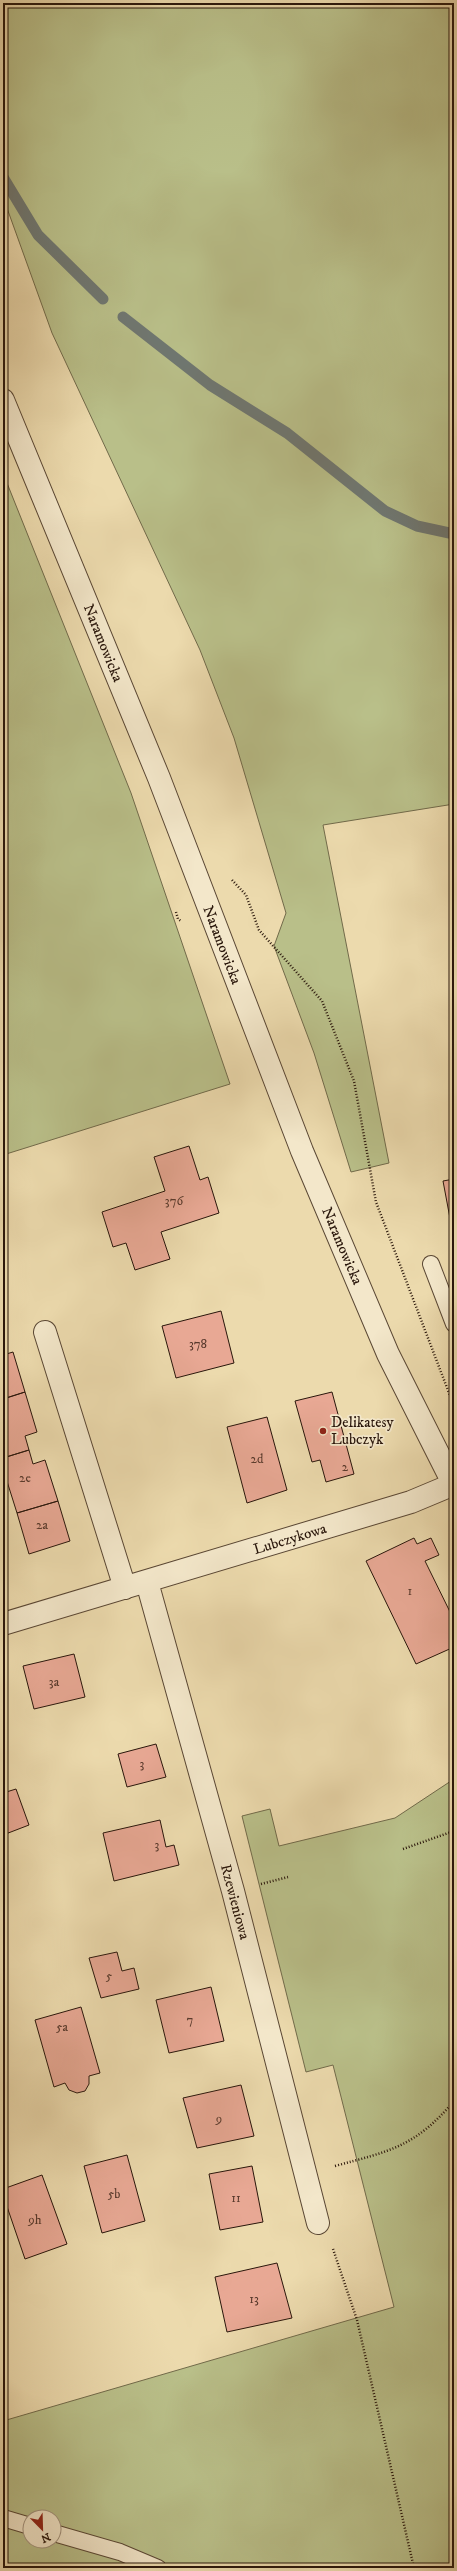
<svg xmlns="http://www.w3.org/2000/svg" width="457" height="2571" font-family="'IM FELL DW Pica',serif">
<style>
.green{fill:#b9bf89;stroke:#716a4a;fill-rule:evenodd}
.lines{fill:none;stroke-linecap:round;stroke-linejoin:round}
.stream{stroke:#6f7771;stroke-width:11}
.building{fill:#e8a894;stroke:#29160b}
.service-casing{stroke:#5a4734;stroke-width:18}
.minor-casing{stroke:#5a4734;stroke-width:24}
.tertiary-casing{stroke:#5a4734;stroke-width:24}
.path{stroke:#29160b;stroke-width:2.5;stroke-dasharray:1 2;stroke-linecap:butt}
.service{stroke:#f3e7ca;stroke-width:16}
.minor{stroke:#f3e7ca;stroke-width:22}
.tertiary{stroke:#f3e7ca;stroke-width:22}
.poi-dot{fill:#8f2418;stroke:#f3e7ca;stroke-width:1.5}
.labels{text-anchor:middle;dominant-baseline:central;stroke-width:3.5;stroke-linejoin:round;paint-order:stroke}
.number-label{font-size:13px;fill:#593a2d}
.street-label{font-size:15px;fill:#29160b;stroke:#f3e7ca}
.poi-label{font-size:15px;fill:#29160b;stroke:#f3e7ca;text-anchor:start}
</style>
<rect width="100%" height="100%" fill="#ecdaad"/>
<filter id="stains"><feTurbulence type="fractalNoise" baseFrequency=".005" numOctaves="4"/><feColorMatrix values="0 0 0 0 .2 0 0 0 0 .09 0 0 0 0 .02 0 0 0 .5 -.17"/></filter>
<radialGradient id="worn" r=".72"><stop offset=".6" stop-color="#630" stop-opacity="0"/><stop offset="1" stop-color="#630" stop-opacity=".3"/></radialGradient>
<path class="green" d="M3,3H454V804L323,825L389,1163L351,1172L314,1053L274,946L286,913L234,738L200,650L52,333L3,197Z
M3,473L131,793L230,1084L3,1155Z
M454,1779V2568H3V2421L394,2307L333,2065L306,2072L242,1816L270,1809L279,1846L395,1818ZM30,2517H54V2541H30Z"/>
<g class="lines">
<path class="stream" d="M3,177L38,235L103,299
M123,317L210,385L287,433L385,511L417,526L454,534"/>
</g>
<path class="building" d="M189,1146L200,1180L208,1177L219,1213L161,1232L170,1259L135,1270L126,1243L113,1247L102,1212L165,1191L154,1157Z
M454,1179V1229H452L443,1181Z
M221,1311L234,1363L176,1378L162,1326Z
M13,1352L25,1392L3,1399V1355Z
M25,1392L37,1432L25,1436L29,1450L3,1458V1399Z
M332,1392L354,1474L326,1482L320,1460L312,1462L295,1401Z
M267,1417L287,1490L247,1503L227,1427Z
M29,1450L33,1464L45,1460L58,1501L17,1513L5,1475L3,1476V1458Z
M58,1501L70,1541L29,1554L17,1513Z
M414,1538L417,1544L431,1538L439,1555L425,1561L454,1620V1647L416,1664L366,1561Z
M74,1654L85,1697L34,1709L23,1666Z
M156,1744L166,1777L127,1787L118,1754Z
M16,1789L29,1825L3,1835V1793Z
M160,1820L166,1847L174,1845L179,1865L114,1881L103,1833Z
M117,1952L122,1971L134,1968L139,1989L101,1998L89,1958Z
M211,1987L224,2041L169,2053L156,2000Z
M81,2007L100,2073L89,2076V2084L85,2091L77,2093L69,2090L65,2083L54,2087L35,2020Z
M241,2085L254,2136L197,2148L183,2098Z
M127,2155L145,2221L102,2233L84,2166Z
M252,2166L263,2222L220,2230L209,2174Z
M42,2175L67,2244L25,2259L3,2195V2189Z
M277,2263L292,2318L227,2332L215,2277Z"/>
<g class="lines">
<g class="service-casing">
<path id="service" d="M431,1264L454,1324
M3,2518L30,2526
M54,2533L120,2552L158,2568"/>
</g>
<g class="minor-casing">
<path id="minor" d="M45,1332L125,1588
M147,1582L233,1891L318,2223
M3,1624L411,1502L454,1484"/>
</g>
<g class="tertiary-casing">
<path id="tertiary" d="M3,400L159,778L302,1151L388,1354L454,1485"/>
</g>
<path class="path" d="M232,880L246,895L259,930L322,1001L354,1081L376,1202L454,1406
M176,912L178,919L181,921
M403,1849L454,1831
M261,1884L288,1877
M335,2166C390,2151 415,2147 454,2101
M333,2249L357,2320L414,2568"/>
<use href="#service" class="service"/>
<use href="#minor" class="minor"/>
<use href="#tertiary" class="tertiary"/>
</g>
<circle class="poi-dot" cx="323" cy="1431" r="4"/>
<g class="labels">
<g class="number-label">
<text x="174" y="1201">376</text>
<text x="198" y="1344">378</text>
<text x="257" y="1459">2d</text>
<text x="345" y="1467">2</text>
<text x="25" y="1478">2e</text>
<text x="42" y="1525">2a</text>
<text x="410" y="1591">1</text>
<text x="54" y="1682">3a</text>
<text x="142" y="1764">3</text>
<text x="157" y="1845">3</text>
<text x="109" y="1976">5</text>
<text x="190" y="2020">7</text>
<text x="62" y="2027">5a</text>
<text x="219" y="2119">9</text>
<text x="114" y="2194">5b</text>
<text x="236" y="2198">11</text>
<text x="35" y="2220">9h</text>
<text x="254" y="2299">13</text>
</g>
<g class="street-label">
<text transform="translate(103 643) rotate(68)">Naramowicka</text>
<text transform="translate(222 945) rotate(69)">Naramowicka</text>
<text transform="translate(342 1246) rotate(67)">Naramowicka</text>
<text transform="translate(290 1539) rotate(-17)">Lubczykowa</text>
<text transform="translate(235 1902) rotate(75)">Rzewieniowa</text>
</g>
<g class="poi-label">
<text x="331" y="1422">Delikatesy<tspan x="331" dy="17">Lubczyk</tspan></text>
</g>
</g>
<rect width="457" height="2571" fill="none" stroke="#ecdaad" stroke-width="16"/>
<rect x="4" y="4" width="449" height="2563" fill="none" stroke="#29160b" stroke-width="2"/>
<rect x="8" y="8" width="441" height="2555" fill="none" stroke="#29160b"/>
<g transform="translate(42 2529) rotate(157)"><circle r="19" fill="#f3e7ca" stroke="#a2937e"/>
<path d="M0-3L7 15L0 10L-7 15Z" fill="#8f2418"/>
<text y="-6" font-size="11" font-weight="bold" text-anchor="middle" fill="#29160b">N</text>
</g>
<rect width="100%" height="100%" filter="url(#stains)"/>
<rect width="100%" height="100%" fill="url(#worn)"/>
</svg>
